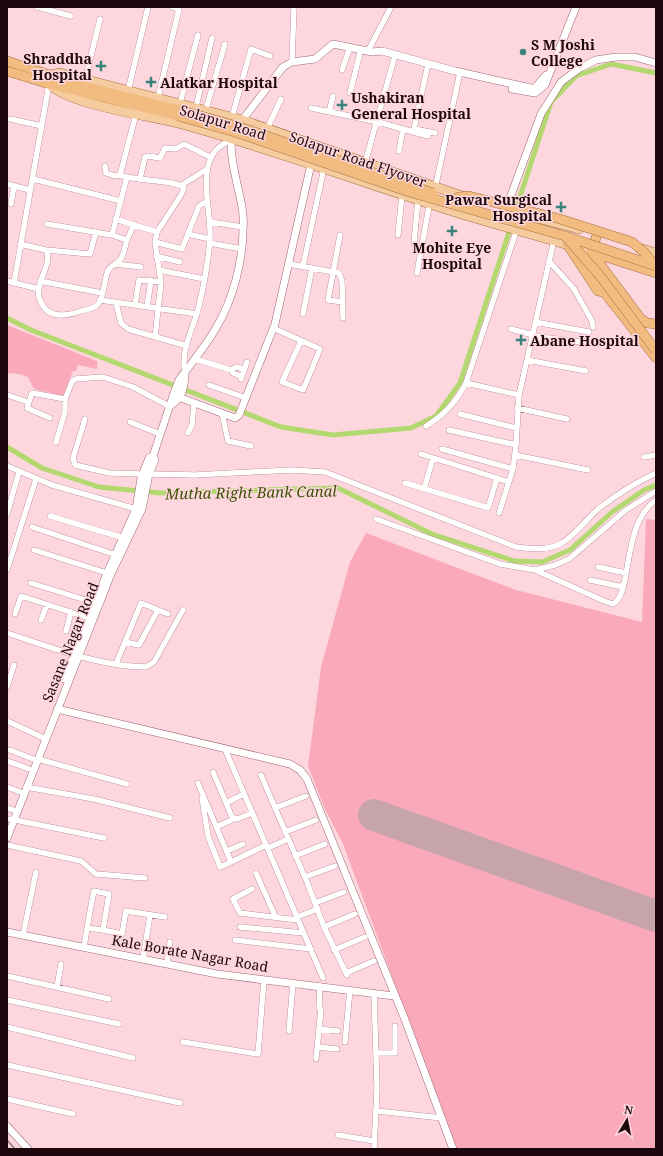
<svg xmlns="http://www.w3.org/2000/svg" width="663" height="1156" font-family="'Noto Serif',serif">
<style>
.green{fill:#faa9ba}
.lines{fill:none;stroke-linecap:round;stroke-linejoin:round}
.canal{stroke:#b2d86f;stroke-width:5}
.runway{stroke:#c7a4ab;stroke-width:32}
.minor-casing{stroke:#a06873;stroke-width:6}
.tertiary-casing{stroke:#a06873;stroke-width:8}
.primary-casing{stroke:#a57143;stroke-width:10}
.trunk-casing{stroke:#a57143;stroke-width:10}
.minor{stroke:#fff;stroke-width:5.5}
.tertiary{stroke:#fff;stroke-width:7}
.primary{stroke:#f5cca0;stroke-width:9}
.trunk{stroke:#f2bb80;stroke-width:9}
.rail{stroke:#907278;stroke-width:1.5}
.trunk-bridge-casing{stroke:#a57143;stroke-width:10;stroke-linecap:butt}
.trunk-bridge{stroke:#f2bb80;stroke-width:9}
.poi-dot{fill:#3b827a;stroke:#fed7de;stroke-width:1.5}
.labels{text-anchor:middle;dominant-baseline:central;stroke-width:3;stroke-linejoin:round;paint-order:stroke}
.poi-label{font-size:14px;font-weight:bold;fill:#1c070c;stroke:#fed7de;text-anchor:start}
.street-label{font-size:14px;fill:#1c070c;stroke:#fed7de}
.water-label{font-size:15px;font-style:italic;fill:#3c5303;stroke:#fed7de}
</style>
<rect width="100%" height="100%" fill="#fed7de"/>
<path class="green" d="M7,325L97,361V369L78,365L76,371H73L63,396L34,389L28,377L19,374L7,373Z
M646,519L656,520V1149H456L343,844L324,807L308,766L321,667L350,562L366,533L516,590L642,622Z"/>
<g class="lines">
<path class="canal" d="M516,209L551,102L576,76L611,64L656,73
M7,318L31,330L281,427L333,435L411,428L436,416L460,383L511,226
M7,447L42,468L99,487L160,493L338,488L432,534L514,561L542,562L570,550L612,512L644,490L656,485"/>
<path class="runway" d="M374,815L656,916"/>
<g class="minor-casing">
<path id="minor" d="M37,7L71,16
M368,51L391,7
M292,62L294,7
M428,64L414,129L435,133
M342,70L350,47
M85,80L100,19
M128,91L148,7
M350,93L361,49
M158,98L179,9L172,7
M180,103L198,35
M196,107L212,38
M311,108L378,122L428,136
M206,109L225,44
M329,112L333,96
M136,114L120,175C132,181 180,180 184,188L181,195L157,232L155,242L161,282L155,337
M232,117L251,49L270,56
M10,119L42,126
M267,129L281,99
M218,148L231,139
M399,151L403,129
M365,163L394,59
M105,166L106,173L115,176L120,175
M33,179L121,201
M140,179L145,157L148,156L160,158L165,148L176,149L184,144L210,157
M7,184L30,190
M182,185L207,169
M435,189L460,72
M11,204L14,186
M115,219L157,232
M210,222L243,227
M47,224L112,235
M188,234L210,239
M340,235L328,300L343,302
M398,235L402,195
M127,240L134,224
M155,242L182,249L199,206L207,201
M209,243L242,249
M414,243L418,200
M20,244L46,250L90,254L96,232
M46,250C53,265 35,282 39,297C45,319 64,317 81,311C86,310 94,309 98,304C104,297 104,282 107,273C109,266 115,265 120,260C124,255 125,246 127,240L112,235L127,177
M156,256L180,262
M549,261L574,289L592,321L593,327
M115,264L141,267
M289,264L339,273L342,281L343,318
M303,266L324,168
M159,270L204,279
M417,273L430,201
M7,281L39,289
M40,281L102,293
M14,283L49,84
M100,300L197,314
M116,303L121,323L128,329L187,346
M135,305L139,280L161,282
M147,307L151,280
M303,314L312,268
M535,322L589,332
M273,328L320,349L303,390L282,382L301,341
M511,329L533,335
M532,336L599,344
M195,359L231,370L233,373L242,377
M527,360L586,371
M231,370L236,367L244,369
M185,372C180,350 194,327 199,306C204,285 208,262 210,240C212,213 197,172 216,150
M241,379L247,362
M466,383L519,395
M209,385L246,398
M7,395L28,402
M517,408L567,419
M222,413L228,441L251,446
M460,414L516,428
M50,418L27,408L32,393L65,399L72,382L75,379L103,377L133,387L169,406
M85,419L73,458L75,465L109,473L142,474
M130,422L160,434
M426,426C443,416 457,401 466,383L517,229
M449,430L516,445
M188,433L192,425L194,403
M56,442L65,412V399
M442,449L513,469
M421,454L509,482
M515,455L588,470
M644,457L656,455
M7,466L52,485L136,509
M149,474L195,475L291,470L325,472L516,547C531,549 548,551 562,543C575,535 586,520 598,509C616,495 635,483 656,473
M405,483L488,508L497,478
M424,489L433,458
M499,513L513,469L516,445L519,395L554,240
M7,514L19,472
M50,516L127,539
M376,519L500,564L535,570L555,565L569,559L626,510L656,491
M32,527L119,556
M34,550L110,574
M598,567L626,573
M7,570L36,479
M535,570L604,601L613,604C633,594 621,524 656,500
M590,580L623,587
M31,583L95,603
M15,614L21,596L89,618
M41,620L47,605
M66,631L71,612
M7,633C50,647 101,667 146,667L154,662L183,610
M125,642L139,645L158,610
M116,664L141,603L168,614
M7,687L14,665
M7,721L46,739
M225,749L323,978
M10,750L33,759
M38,759L127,784
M7,761L29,769
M213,772L232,817L237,819L252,813
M261,775L307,882L324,927L347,975
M198,783L231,862L266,845
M7,787L20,792
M26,787L94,799L170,818
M202,798L208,836L220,867L231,862
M226,803L244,794
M7,808L13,810
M275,808L306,796
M10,819L104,838
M216,827L234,819
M285,832L316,820
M7,845L81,861L96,874L145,878
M268,848L288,839
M227,851L243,844
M295,856L325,844
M256,873L276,918
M305,877L335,866
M252,889L233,899L240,913L298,920
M315,903L344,892
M297,917L318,909
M240,927L304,933
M324,927L355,914
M103,930L122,934L126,911L165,917
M23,935L36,872
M235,940L311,949
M84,947C87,928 90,910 94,891L109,894L103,930L87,928
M334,950L365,937
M143,959L150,915
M167,964L170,942
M346,973L374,961
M7,976L109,999
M57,987L61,964
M374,993L377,1088L374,1149
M7,1000L119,1024
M7,1027L133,1058
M319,1029L338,1031
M289,1031L293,983
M183,1042L258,1054L264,980
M345,1042L350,990
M318,1047L337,1049
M376,1053H395V1026
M316,1059L321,1009L319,1008L320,986
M7,1065L180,1103
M7,1099L73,1114
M377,1111L442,1118
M338,1135L374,1141"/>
</g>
<g class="tertiary-casing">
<path id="tertiary" d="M512,89L535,93L545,85L576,7
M240,123L283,67L292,62L315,59L333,44L372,52L382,51L455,71L531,88H535L546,75L549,74
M506,209L541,114L561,82L580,68L596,60L616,57H635L656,63
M173,395L235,418L239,415L275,324L311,164
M169,406C182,400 185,386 185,373
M91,614L107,573L136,509L141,478L149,458L153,456
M64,679L87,623
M57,709L290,764L300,770L307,779L404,1017L453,1149
M7,838L111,574L142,509L149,474L155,460L153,456L175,390L179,380C191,363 206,346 216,328C233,300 243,261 243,229C244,222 243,214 242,207C240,193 226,147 233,136
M7,932L217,974L394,996
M7,1126L28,1149"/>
</g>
<g class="primary-casing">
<path id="primary" d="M50,75L60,73L242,120L465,197
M49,84C70,105 147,115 178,123C269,148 359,181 449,210C496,225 544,237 591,252
M504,209L579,229
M639,248L656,253"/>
</g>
<g class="trunk-casing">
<path id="trunk" d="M7,61L80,85L179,110
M7,71L49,84L178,116
M567,244L598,291L604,292
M591,252L641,319L647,323L656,324
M591,252L656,273
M591,252L597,235
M601,263L600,283L604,292L656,358"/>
</g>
<use href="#minor" class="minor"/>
<use href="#tertiary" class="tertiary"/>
<use href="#primary" class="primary"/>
<use href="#trunk" class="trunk"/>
<path class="rail" d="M7,1140L15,1149"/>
<g class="trunk-bridge-casing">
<path id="trunk-bridge" d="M179,110L237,126L433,193
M178,116L235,132L409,192L565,236L656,266
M453,200L459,197L469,196L560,219L632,242L644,252L655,266
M565,236L601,277L656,351"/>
</g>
<use href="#trunk-bridge" class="trunk-bridge"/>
</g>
<g class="poi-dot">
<circle cx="523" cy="52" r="4"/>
<path d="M99 60h4v4h4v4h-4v4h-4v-4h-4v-4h4z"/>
<path d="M149 76h4v4h4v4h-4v4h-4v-4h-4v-4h4z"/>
<path d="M340 99h4v4h4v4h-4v4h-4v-4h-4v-4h4z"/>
<path d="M559 201h4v4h4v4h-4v4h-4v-4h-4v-4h4z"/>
<path d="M450 225h4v4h4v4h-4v4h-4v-4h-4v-4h4z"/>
<path d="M519 334h4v4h4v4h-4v4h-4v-4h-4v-4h4z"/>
</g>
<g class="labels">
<g class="poi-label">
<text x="531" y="44">S M Joshi<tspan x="531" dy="16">College</tspan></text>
<text x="92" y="58" text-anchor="end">Shraddha<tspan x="92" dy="16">Hospital</tspan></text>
<text x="160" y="82">Alatkar Hospital</text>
<text x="351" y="97">Ushakiran<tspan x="351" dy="16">General Hospital</tspan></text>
<text x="552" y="199" text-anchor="end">Pawar Surgical<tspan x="552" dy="16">Hospital</tspan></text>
<text x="452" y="247" text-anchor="middle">Mohite Eye<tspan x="452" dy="16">Hospital</tspan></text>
<text x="530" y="340">Abane Hospital</text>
</g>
<g class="street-label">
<text transform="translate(223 122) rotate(17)">Solapur Road</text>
<text transform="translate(358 159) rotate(19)">Solapur Road Flyover</text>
<text transform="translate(70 642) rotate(-68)">Sasane Nagar Road</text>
<text transform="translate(190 953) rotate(10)">Kale Borate Nagar Road</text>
</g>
<g class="water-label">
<text transform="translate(251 492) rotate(-1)">Mutha Right Bank Canal</text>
</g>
</g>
<rect width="663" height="1156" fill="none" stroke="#1c070c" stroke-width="16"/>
<g transform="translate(627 1120) rotate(10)" stroke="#fed7de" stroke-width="3" paint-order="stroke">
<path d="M0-3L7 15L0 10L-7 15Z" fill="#1c070c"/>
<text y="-6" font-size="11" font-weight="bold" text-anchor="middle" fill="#1c070c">N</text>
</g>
</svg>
